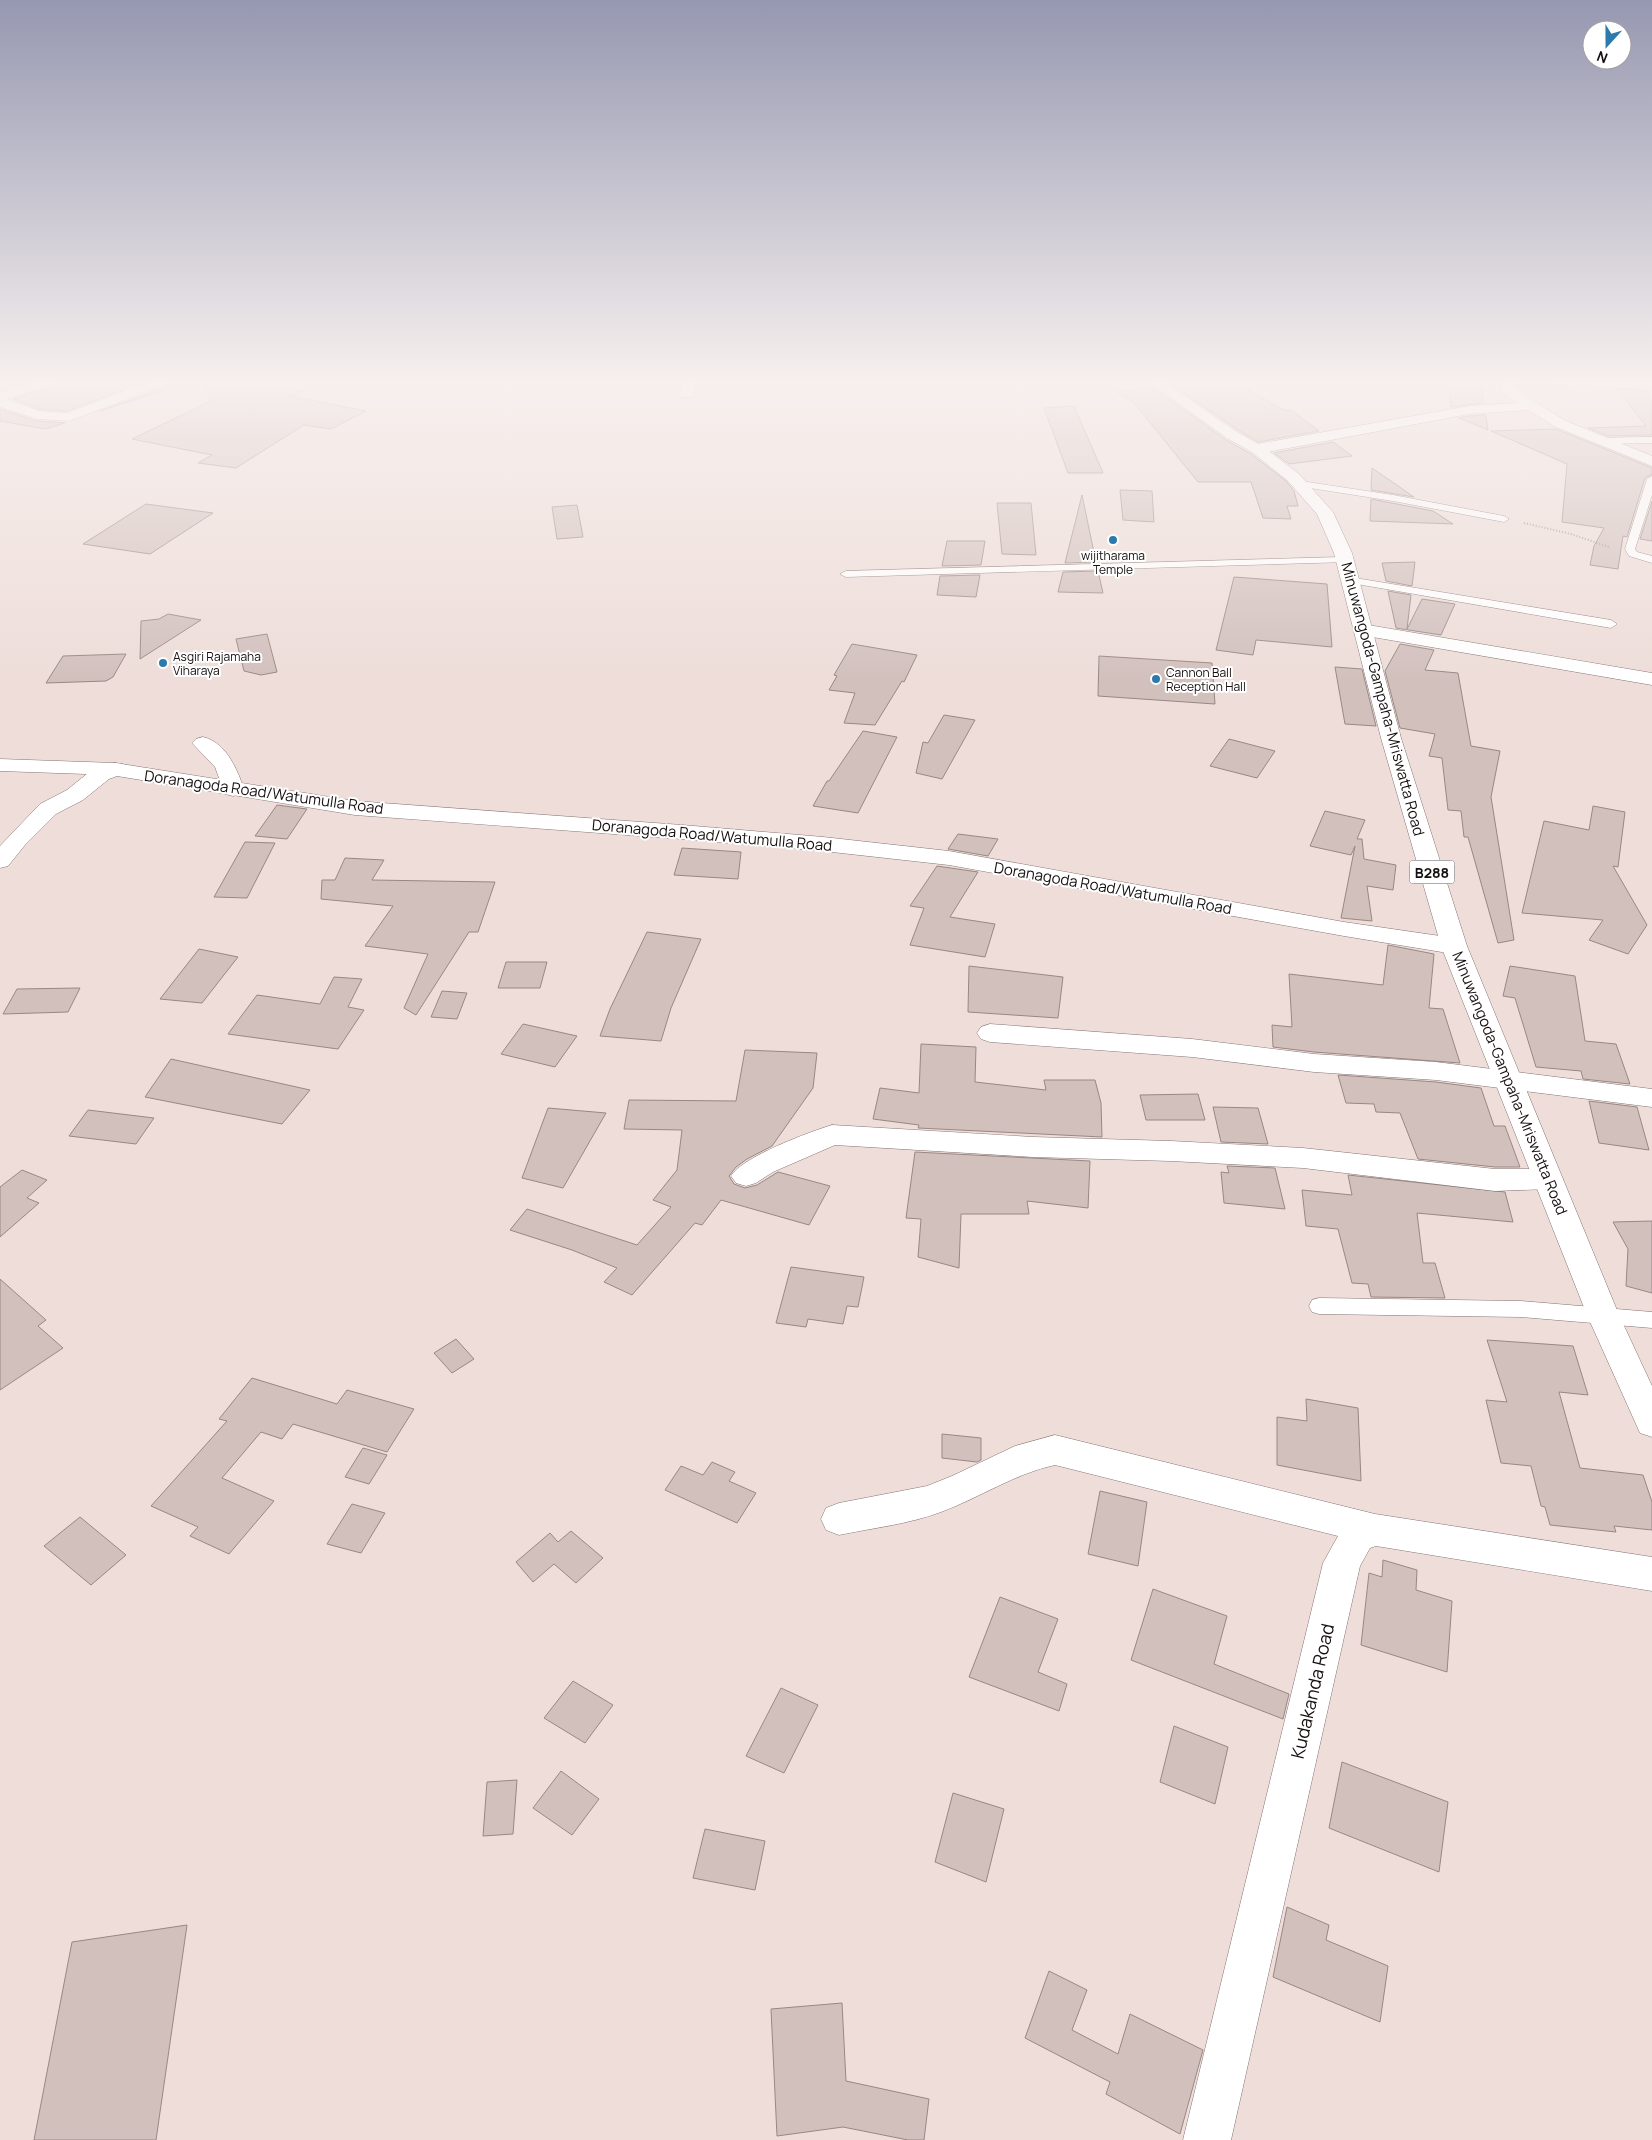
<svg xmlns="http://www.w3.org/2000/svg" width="1652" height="2140" font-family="Manrope,sans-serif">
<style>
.building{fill:#d2c0bd;stroke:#988884}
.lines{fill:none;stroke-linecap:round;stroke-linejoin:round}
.service-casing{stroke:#857572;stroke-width:1}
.minor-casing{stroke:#857572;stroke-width:1}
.tertiary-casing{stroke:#857572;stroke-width:1}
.primary-casing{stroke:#857572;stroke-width:1}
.path{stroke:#9b8e8b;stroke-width:2;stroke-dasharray:1 2;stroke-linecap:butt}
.service{fill:#fff;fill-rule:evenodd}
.minor{fill:#fff;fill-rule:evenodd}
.tertiary{fill:#fff;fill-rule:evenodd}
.primary{fill:#fff;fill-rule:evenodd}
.poi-dot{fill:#2c79ab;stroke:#fff;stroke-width:2}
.labels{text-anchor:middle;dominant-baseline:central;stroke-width:4;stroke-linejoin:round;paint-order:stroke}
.far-poi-label{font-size:12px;fill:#150f0e;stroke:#fff;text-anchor:start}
.shield{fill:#fff;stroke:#5b5756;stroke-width:1}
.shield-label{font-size:14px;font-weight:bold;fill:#150f0e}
.street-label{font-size:15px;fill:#150f0e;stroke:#fff}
.near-street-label{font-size:18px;fill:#150f0e;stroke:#fff}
</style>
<rect width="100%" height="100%" fill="#eeddd9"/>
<path class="building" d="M65,381H145L67,411L39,409L14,399Z
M171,381H177L178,386L100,411L168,386Z
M203,381H266L304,391L289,396L366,411L331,429L304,425L236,468L198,463L212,455L132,439L211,401Z
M1205,381H1220L1224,383L1235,382L1283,410H1291L1319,431L1258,442L1238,430L1172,385Z
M1448,381H1480L1484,403L1451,407Z
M1153,388L1226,440L1251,454L1286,481L1294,491L1298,506H1287L1291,519L1263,518L1251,482H1198L1135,404L1117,392Z
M1617,389L1647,391L1652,402V435L1608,436L1588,428L1646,426Z
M1074,406L1103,473H1068L1044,408Z
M0,409L36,421L65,423L45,429L0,421Z
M1486,415L1488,430L1459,418L1469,416Z
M1556,429L1652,468V474L1645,478L1627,537L1623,536L1618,569L1590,565L1594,546L1604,528L1562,522L1567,464L1491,431Z
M1333,442L1352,456L1289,464L1274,453Z
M1372,468L1414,497L1371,490Z
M1120,490L1152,491L1154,522L1123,520Z
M1082,495L1096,562L1065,563Z
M1371,499L1433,511L1453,524L1370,521Z
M1652,501V541L1640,539Z
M997,503H1031L1036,555L1002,554Z
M146,504L213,513L150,554L83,544Z
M577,505L583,537L557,539L552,507Z
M947,541H985L981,565L942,566Z
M1415,562L1412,586L1386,581L1382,563Z
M1098,571L1103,593L1058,592L1063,572Z
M980,575L976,597L937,595L940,576Z
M1234,577L1327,584L1332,647L1256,640L1253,655L1216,650Z
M1388,591L1411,595L1407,629L1422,599L1455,604L1441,635L1396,628Z
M168,614L201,620L140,659L141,621L159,619Z
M267,634L277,672L261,675L244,671L236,639Z
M852,644L917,655L904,682L902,681L875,725L844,723L855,693L829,690L837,676L834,675Z
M1400,644L1434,650L1425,670L1458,673L1471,746L1500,751L1491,797L1514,940L1498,943L1468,837H1464L1461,811L1448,810L1442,758L1429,756L1435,734L1400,728L1385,671Z
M126,654L113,677L106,681L46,683L63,656Z
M1099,656L1212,663L1215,704L1098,696Z
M1335,667L1362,669L1376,726L1345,724Z
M944,715L975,720L942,779L916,773L923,742L928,743Z
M863,731L897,737L858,813L813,806L827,781H829Z
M1229,739L1275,751L1257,778L1210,766Z
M277,805L307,809L287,839L255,836Z
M1593,806L1625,812L1618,867L1613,866L1647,925L1628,954L1589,940L1603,920L1522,913L1544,821L1589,830Z
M1325,811L1365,820L1357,839H1362L1364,859L1396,865L1393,890L1367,886L1372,921L1341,918L1355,846L1351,855L1310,846Z
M958,834L998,839L988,856L948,849Z
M245,842L275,843L247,898L214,897Z
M682,848L741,852L738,879L674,875Z
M345,858L384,860L372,880L495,882L478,932H469L416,1015L404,1008L428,954L365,946L393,906L321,899L322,880H335Z
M937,866L978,872L950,917L995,924L985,957L910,945L924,908L910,906Z
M647,932L701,939L671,1008L661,1041L600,1036L610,1009Z
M1388,945L1434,954L1429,1008L1443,1009L1460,1063L1314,1052L1273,1047L1272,1025L1292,1027L1289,974L1383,985Z
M199,949L238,957L202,1003L160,999Z
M506,962H547L540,988H498Z
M969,966L1063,977L1058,1018L968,1012Z
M1510,966L1575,976L1585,1041L1616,1044L1630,1084L1583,1079L1581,1071L1536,1067L1515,998L1503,996Z
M334,977L362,979L348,1007L364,1010L338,1049L228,1034L257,995L320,1004Z
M80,988L68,1012L3,1014L17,989Z
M442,991L467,993L457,1019L431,1017Z
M523,1024L577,1036L555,1067L501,1054Z
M921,1044L976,1047L975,1082L1046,1090L1044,1080H1095L1101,1103L1102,1137L918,1128L919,1125L873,1119L880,1088L919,1093Z
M745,1050L817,1053L813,1088L772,1146L747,1159L736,1167L729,1176L734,1184L745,1188L757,1185L778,1172L830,1186L809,1225L721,1200L702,1225L695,1223L632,1295L604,1282L617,1268L572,1250L510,1230L527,1209L637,1245L671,1207L653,1200L677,1170L682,1130L624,1129L629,1100L736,1101Z
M171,1059L310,1090L282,1124L145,1097Z
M1338,1075L1436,1082L1481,1088L1494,1126H1505L1520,1167H1495L1418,1159L1400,1113L1376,1112L1374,1104L1346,1103Z
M1198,1094L1205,1120H1146L1140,1095Z
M1589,1101L1637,1107L1649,1150L1599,1143Z
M1213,1107L1258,1108L1268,1144L1221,1142Z
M548,1108L606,1113L563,1188L522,1178Z
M88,1110L154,1118L136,1144L69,1136Z
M915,1152L1090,1161L1088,1208L1027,1201L1029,1214H961L959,1268L918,1257L921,1219L906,1218Z
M1227,1166L1275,1168L1285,1209L1224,1203L1221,1172L1229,1173Z
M22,1170L47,1180L27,1198L39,1203L0,1237V1187Z
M1348,1175L1505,1192L1513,1222L1417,1213L1423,1263H1435L1445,1298L1371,1297L1368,1284L1352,1283L1338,1229L1306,1226L1302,1190L1352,1195Z
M1652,1221V1293L1626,1286L1628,1249L1613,1222Z
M791,1267L864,1277L858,1307L847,1306L843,1324L808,1319L806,1327L776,1323Z
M0,1279L46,1320L38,1326L63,1348L0,1390Z
M456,1339L474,1359L452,1373L434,1353Z
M1487,1340L1573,1346L1588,1395L1559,1392L1580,1468L1643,1475L1652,1502V1530L1614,1526L1616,1532L1550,1525L1545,1507L1541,1506L1531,1466L1501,1463L1486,1400L1507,1402Z
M252,1378L337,1404L347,1390L414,1409L387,1452L293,1424L282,1439L261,1432L222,1478L274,1501L229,1554L190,1536L198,1527L151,1506L227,1421L219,1419Z
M1306,1399L1358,1408L1361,1481L1277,1465V1417L1307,1421Z
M942,1434L981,1438V1460L977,1462L942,1458Z
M363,1448L387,1455L369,1484L345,1477Z
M712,1462L735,1472L729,1481L756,1493L737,1523L665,1490L681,1466L703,1475Z
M1100,1491L1147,1502L1138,1566L1088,1554Z
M352,1504L385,1513L361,1553L327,1544Z
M80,1517L126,1555L91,1585L44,1546Z
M571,1531L603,1558L576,1583L554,1564L533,1582L516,1562L550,1533L558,1542Z
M1383,1560L1417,1570L1416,1590L1452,1601L1447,1672L1361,1645L1369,1573L1382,1577Z
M1153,1589L1227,1616L1214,1664L1289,1694L1283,1719L1131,1660Z
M1000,1597L1058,1619L1038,1672L1067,1684L1059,1711L969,1677Z
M573,1681L613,1705L585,1743L544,1718Z
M781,1688L818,1705L784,1773L746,1756Z
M1174,1726L1228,1747L1215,1804L1160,1782Z
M1342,1762L1448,1802L1439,1872L1329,1828Z
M561,1771L599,1799L572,1835L533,1808Z
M517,1780L513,1834L483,1836L487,1782Z
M953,1793L1004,1809L986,1882L935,1862Z
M705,1829L765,1841L755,1890L693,1878Z
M1287,1907L1329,1925L1326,1940L1388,1966L1380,2022L1273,1977Z
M187,1925L156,2140H34L72,1942Z
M1049,1971L1087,1990L1072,2030L1118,2054L1130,2014L1203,2050L1180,2134L1106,2094L1110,2082L1025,2038Z
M842,2003L846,2081L929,2099L924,2140H908L843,2127L777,2136L771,2009Z"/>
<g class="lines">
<g class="service-casing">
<path id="service" d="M1652,437V443L1599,444L1594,441L1599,438Z
M1652,476V495L1635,549L1637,552L1652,556V563L1629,556L1625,549L1647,479Z
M1301,481L1393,495L1504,516L1509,519L1504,522L1393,501L1297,486L1296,484Z
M1344,557L1350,560L1348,562L846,577L840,574L846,571Z
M1349,577L1611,620L1617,624L1611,628L1345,582L1343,580Z
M1319,1298L1521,1301L1652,1312V1328L1521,1317L1319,1314L1312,1312L1309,1306L1312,1300Z"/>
</g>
<g class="minor-casing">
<path id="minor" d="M35,381H56L54,384L7,399L39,411L67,413L150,381H169L167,384L69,421L37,419L0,407V392Z
M683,381H697L692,397H682L680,394Z
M1500,381H1520L1514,386L1536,403L1566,421L1652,456V466L1556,427L1528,410L1469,414L1257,454L1252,452L1249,449L1252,446L1257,444L1469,406L1517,403L1502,391Z
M1548,381H1652V389L1555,385Z
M1362,624L1652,673V685L1355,634L1353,630L1355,626Z
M203,737C226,742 237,769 244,789L241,794L233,796L225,794L215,767L192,743L196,739Z
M0,759L115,763L123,764L126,769L123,774L115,775L0,771Z
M990,1024L1192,1039L1314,1054L1436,1062L1652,1089V1107L1436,1080L1314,1072L1192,1057L990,1042L981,1039L977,1033L981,1027Z
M832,1125L1033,1137L1171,1141L1303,1148L1495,1169H1548L1558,1172L1563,1179L1558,1186L1548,1189L1495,1191L1303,1168L1171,1161L1033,1157L835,1145L773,1172L756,1183L746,1186L736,1183L731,1176C742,1157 809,1132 832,1125Z
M1055,1435L1375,1514L1652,1557V1591L1376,1546L1370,1548L1360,1566L1231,2140H1183L1323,1563L1338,1536L1055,1465C1016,1473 979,1498 941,1512C909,1524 873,1528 839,1535L826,1530L821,1519L826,1508L839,1503L927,1486L952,1476L1015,1446Z"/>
</g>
<g class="tertiary-casing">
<path id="tertiary" d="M115,763L355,801L682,825L823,837L949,851L1344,922L1454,938L1463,941L1467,946L1463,951L1454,954L1344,936L949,865L823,851L682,839L355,815L117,776L109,779L83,800L56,814L25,845L8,866L0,868V846L40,804L67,790L93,769Z"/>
</g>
<g class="primary-casing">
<path id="primary" d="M1147,381H1163L1237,432L1262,446L1299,474L1333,512L1352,553L1401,738L1467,946L1619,1315L1652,1386V1437L1640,1433L1587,1315L1441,946L1381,738L1334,553L1317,514L1287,480L1252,452L1227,438Z"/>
</g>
<path class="path" d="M1524,523L1571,534L1609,547"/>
<use href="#service" class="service"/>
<use href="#minor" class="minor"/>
<use href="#tertiary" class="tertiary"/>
<use href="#primary" class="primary"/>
</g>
<linearGradient id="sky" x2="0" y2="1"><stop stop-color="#9698b1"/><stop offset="0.56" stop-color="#f7f0ee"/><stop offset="1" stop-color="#f7f0ee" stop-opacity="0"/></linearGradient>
<rect width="1652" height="681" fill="url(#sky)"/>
<g class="poi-dot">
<circle cx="1113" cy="540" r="5"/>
<circle cx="163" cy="663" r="5"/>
<circle cx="1156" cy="679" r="5"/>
</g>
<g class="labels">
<g class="far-poi-label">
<text x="1113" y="555" text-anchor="middle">wijitharama<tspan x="1113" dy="14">Temple</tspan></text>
<text x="173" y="656">Asgiri Rajamaha<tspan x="173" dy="14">Viharaya</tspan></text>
<text x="1166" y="672">Cannon Ball<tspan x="1166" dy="14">Reception Hall</tspan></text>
</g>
<rect class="shield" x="1409.5" y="860.5" width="45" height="23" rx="4"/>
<g class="shield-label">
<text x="1432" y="872">B288</text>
</g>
<g class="street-label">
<text transform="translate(1383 699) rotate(75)">Minuwangoda-Gampaha-Mriswatta Road</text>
<text transform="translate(264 792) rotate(8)">Doranagoda Road/Watumulla Road</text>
<text transform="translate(712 835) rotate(5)">Doranagoda Road/Watumulla Road</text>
<text transform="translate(1113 888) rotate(10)">Doranagoda Road/Watumulla Road</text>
<text transform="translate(1510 1083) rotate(68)">Minuwangoda-Gampaha-Mriswatta Road</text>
</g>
<g class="near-street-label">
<text transform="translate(1312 1691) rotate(-77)">Kudakanda Road</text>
</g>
</g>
<g transform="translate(1607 45) rotate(201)"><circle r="24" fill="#ffffff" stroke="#a19f9f"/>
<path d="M0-4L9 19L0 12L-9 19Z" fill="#2c79ab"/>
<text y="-8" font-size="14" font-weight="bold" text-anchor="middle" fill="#150f0e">N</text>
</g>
</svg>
